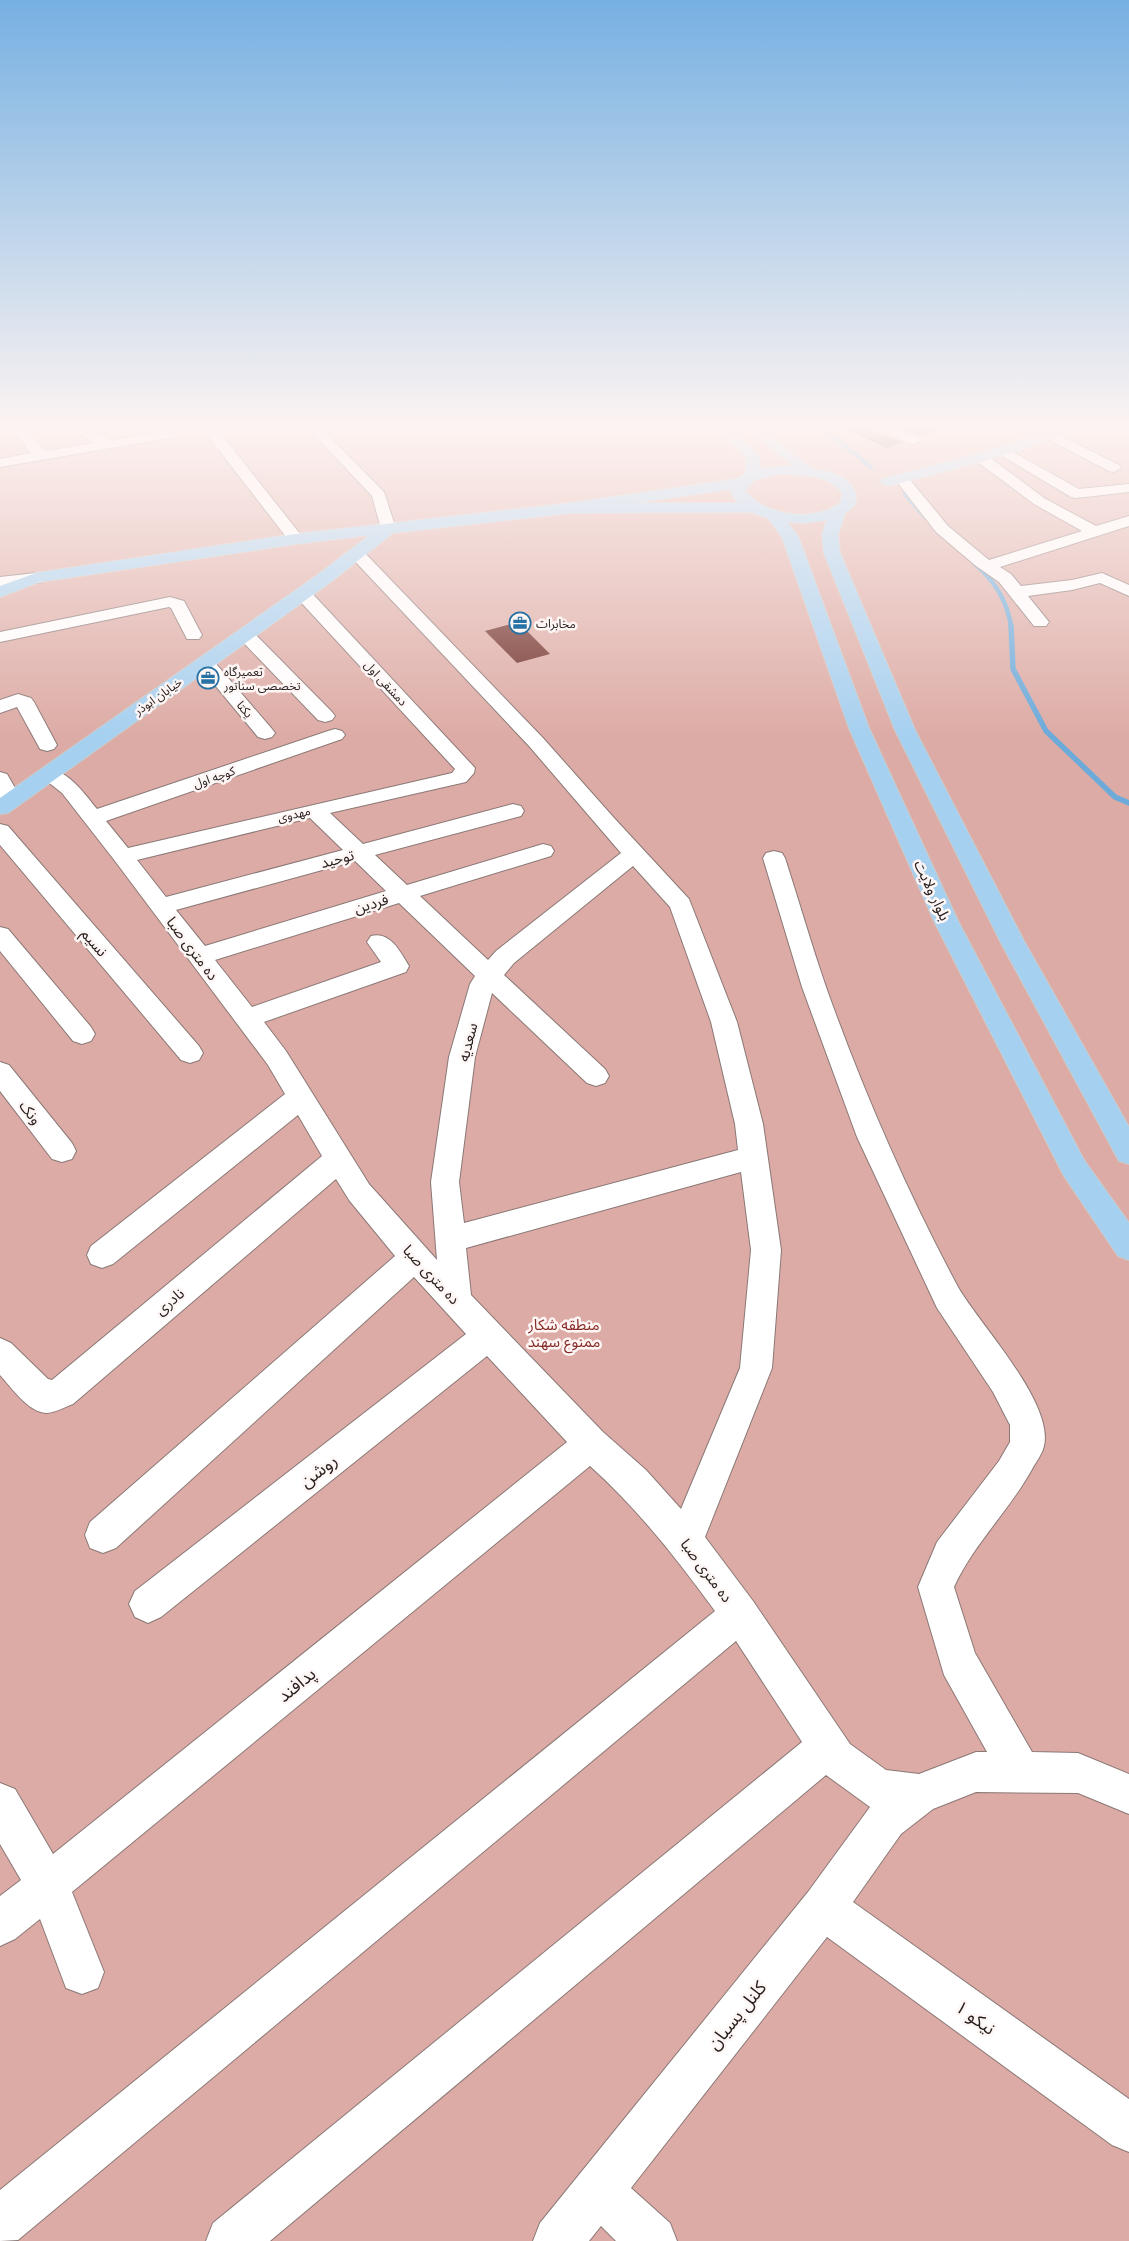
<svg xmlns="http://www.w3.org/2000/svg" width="1129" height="2241" font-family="Lato,'Noto Sans Arabic',sans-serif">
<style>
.green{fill:#ddaba5}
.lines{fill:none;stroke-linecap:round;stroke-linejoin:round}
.stream-far1{stroke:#6caada;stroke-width:4.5}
.stream{stroke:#6caada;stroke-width:5.5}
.building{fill:#702e28}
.minor-casing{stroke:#8a7876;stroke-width:2}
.major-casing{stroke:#cbcac9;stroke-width:2}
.minor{fill:#fff;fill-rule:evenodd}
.major{fill:#a6d0f0;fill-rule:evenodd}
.labels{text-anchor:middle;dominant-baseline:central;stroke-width:5;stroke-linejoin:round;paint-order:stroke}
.far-poi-label{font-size:12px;fill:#282120;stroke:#fef6f5;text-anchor:start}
.far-street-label{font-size:12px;fill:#282120;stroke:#fef6f5}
.street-label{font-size:15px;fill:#282120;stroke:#fef6f5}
.park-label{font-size:15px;fill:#862b26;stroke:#fef6f5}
.near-street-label{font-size:18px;fill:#282120;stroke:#fef6f5}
</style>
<rect width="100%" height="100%" fill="#fae6e3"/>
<path class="green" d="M0,424H1129V2241H0Z"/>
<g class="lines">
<path class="stream-far1" d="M817,424L871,467
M905,494L925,517
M975,564C995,581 1007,600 1011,626"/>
<path class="stream" d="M1011,625L1013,669L1046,731L1115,797L1129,803"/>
</g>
<path class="building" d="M833,424H864L867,429L903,442L887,448Z
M888,424H948V427L921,436Z
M518,622L550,654L517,663L485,631Z"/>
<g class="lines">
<g class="minor-casing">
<path id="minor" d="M8,424H22L45,451L94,443L69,427L68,424H83L110,440L194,426L193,424H237L236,427L218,430L304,539L302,542H290L205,432L0,467V459L31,453Z
M304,424H317L384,492L396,529L394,532H382L372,496Z
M866,424H884L919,437L921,440L914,444L909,443L868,427Z
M1051,431L1119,465L1121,468L1114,472L1109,471L1046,438L1044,435L1046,432Z
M1002,446L1079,489L1129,484V492L1076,498L1071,497L997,453L995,450L997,447Z
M980,453L985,454L1044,498L1096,526L1129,516V526L1000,567L1011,574L1021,586L1072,580L1102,573L1129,585V596L1100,583L1072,590L1028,596L1049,622L1046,626H1034L999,582L976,566L936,532L894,478L901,474L906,475L948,526L989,560L1082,531L1034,504L975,460L973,457L975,454Z
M356,548L362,550L543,738L615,819L689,899L737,1022L763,1124L781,1250L772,1368L705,1537L753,1601L850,1744L886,1770L919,1774L976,1752H987L944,1675L918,1587L937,1542L999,1461L1010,1442V1425L993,1392L937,1308L857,1137L802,987L763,858L766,853L774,851L782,853L785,858C799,901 811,944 826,987C862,1088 907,1192 958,1287C979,1324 1054,1402 1044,1446C1042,1455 1035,1463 1031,1471C1008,1512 973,1545 954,1587L975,1653L1032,1752L1078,1753L1129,1774V1814L1078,1793L976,1792L933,1809L901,1834L853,1902L1129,2099V2152L1112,2145L827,1937L631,2188L670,2223L677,2241H616L601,2226L589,2241H533L540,2223L808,1892L870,1807L826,1775L270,2241H206L213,2223L802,1742L736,1641L18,2240L0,2241V2190L715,1611C677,1559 638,1509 590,1466L72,1892L104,1972L98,1988L82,1994L66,1988L40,1919L15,1939L0,1946V1896L21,1880L0,1844V1783L15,1789L53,1854L567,1442L487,1356L161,1617L148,1623L135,1617L129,1604L135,1591L466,1334L414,1277L116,1548L103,1553L90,1548L85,1535L90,1522L395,1256L349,1200L336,1179L73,1404C65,1407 54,1413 46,1413C28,1412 11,1387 0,1375V1338L11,1343L48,1379L52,1380L322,1156L298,1115L113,1264L102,1268L91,1264L87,1255L91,1246L285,1094L268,1065L115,861L62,793L38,774L41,770C64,764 84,793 97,809L328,731L335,729L342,731L345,735L342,739L106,821L128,848L452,773L455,769L297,598L295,594L297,590H309L475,768L474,773L466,782L330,813L363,844L513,804L521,806L524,811L521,816L375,855L407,885L543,844L551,846L554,851L551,856L420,896L488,960L496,951L621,853L529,746L350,556L348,553L350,550ZM310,818L343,850L166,897L137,860ZM355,861L386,891L205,946L176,910ZM633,866L670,907L711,1022L735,1124L738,1150L464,1223L459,1182L475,1057L492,993L587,1083L596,1086L605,1083L609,1076L605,1069L504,975L514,963ZM399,903L475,976L470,984L449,1057L431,1182L437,1260L369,1184L286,1051L264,1022L406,972L409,966C400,951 390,931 371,936L367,942L381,962L252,1007L215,960ZM741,1172L751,1250L740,1368L681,1509L646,1470L603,1432L471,1295L466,1248Z
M36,573L42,574L44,578L42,582L0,587V577Z
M170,597L184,601L202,635L199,639H187L171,608L169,607L0,642V632Z
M245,629L251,630L332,712L335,716L332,720L325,722L318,720L239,638L236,634L239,630Z
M205,657L211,658L272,729L275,733L272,737L265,739L258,737L199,666L196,662L199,658Z
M18,694L31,698L34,702L57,745L54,749L47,751L40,749L17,707L0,713V700Z
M0,772L7,774L22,800L18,805L11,806L4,805L0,799Z
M0,824L8,826L199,1046L203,1053L199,1060L190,1063L181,1060L0,845Z
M0,927L8,929L91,1027L95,1034L91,1041L82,1044L73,1041L0,951Z
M0,1062L9,1065L72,1143L76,1151L72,1159L62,1162L52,1159L0,1091Z"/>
</g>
<g class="major-casing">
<path id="major" d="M712,424H725L758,454L760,457V468L793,466L743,424H758C773,436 797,460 813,468C819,471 828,471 835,474C854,481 866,501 845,513L838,535L840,553L915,730L1024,941L1129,1127V1164L1119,1161L1000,941L895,730L824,553L822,535L827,520L804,523L787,522L798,536L869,728L958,921L1084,1160L1129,1223V1260L1118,1256L1064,1176L934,921L849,728L782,537L768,518L750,512L571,513L393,533L328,584L8,813L0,814V798L316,576L370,535L296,544L39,582L0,597V586L36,573L296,534L571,503L737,479L746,473V458ZM779,474C799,475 830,474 842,493L841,502C816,523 764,516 745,491L754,480ZM731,489L730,491L738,503H634Z
M1065,424H1083L1081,427C1018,454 953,470 887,486L880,482L882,479L1002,447Z"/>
</g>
<use href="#minor" class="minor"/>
<use href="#major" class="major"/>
</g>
<linearGradient id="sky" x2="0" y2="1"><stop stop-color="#76b0e2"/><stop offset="0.58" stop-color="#fdf4f2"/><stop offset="1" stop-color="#fdf4f2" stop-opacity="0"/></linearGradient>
<rect width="1129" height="737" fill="url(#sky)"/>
<defs>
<g id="office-ring" transform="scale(1.125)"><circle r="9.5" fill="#fef6f5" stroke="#2672a5" stroke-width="1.5"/><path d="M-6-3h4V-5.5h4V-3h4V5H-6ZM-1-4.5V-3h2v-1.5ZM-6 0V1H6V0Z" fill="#2672a5"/></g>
</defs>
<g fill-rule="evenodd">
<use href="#office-ring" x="520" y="623"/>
<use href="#office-ring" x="208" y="678"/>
</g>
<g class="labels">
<g class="far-poi-label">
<text x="536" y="623">مخابرات</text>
<text x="224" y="671">تعمیرگاه<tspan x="224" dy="14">تخصصی سناتور</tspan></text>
</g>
<g class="far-street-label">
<text transform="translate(386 683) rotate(47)">دمشقی اول</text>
<text transform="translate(158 696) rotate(-35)">خیابان ابوذر</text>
<text transform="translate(245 709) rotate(50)">یکتا</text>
<text transform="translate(214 777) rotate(-19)">کوچه اول</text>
<text transform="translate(294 814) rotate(-13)">مهدوی</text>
</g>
<g class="street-label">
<text transform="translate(337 858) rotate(-15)">توحید</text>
<text transform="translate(933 890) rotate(65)">بلوار ولایت</text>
<text transform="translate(371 903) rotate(-17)">فردین</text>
<text transform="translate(95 942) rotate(49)">نسیم</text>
<text transform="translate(193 948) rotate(53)">ده متری صبا</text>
<text transform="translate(467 1042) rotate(-76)">سعدیه</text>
<text transform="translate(31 1112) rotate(52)">ونک</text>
<text transform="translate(432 1274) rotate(47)">ده متری صبا</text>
<text transform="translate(169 1301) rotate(-40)">نادری</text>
<text transform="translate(707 1570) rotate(53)">ده متری صبا</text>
</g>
<g class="park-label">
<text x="564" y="1324">منطقه شکار<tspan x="564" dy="17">ممنوع سهند</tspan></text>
</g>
<g class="near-street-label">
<text transform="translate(318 1470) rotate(-38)">روشن</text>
<text transform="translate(296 1684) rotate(-39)">پدافند</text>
<text transform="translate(736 2015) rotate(-51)">کلنل پسیان</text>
<text transform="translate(976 2017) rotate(36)">نیکو ۱</text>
</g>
</g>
</svg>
